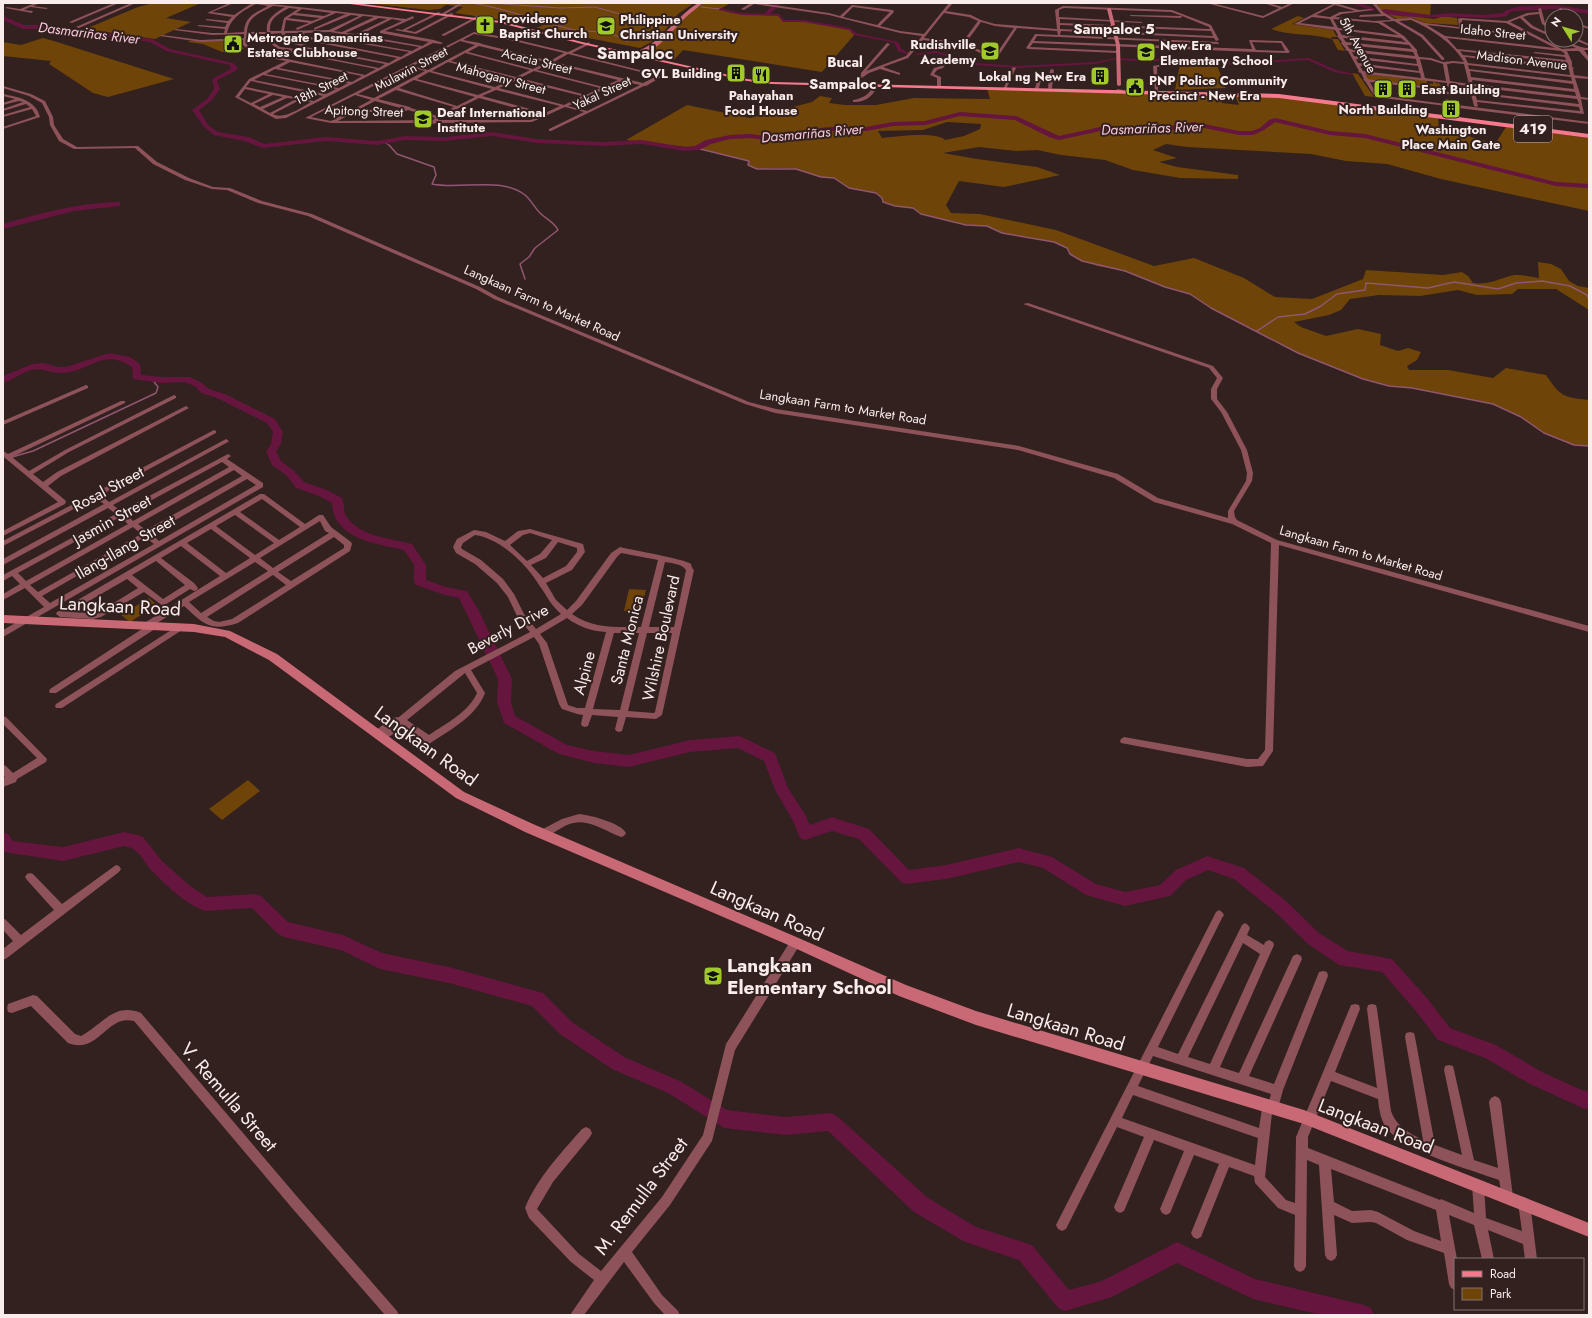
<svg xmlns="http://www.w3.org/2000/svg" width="1592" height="1318" font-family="Jost,sans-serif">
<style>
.green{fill:#6e4408;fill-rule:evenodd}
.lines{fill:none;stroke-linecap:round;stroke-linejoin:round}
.stream-far1{stroke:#915672;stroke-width:1}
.stream{stroke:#915672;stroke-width:1.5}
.canal{fill:#65153e;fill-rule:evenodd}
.river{fill:#65153e;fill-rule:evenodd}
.street{fill:#8e525a;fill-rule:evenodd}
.secondary{fill:#c96976;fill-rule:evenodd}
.primary{fill:#f67a8d;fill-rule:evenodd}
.labels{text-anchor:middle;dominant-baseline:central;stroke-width:4;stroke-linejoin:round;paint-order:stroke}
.far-poi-label{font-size:13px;font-weight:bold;fill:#f9ecea;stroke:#32211e;text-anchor:start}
.far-street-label{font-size:13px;fill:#f9ecea;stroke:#32211e}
.far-water-label{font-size:14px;font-style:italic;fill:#fac9dc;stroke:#32211e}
.far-neighbourhood-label{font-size:14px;font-weight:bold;fill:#f9ecea;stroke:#32211e}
.far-quarter-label{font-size:15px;font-weight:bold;fill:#f9ecea;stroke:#32211e}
.shield{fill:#32211e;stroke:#bdafad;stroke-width:1}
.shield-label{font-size:15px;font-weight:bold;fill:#f9ecea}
.street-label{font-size:16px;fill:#f9ecea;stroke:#32211e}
.far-district-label{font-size:17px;font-weight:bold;fill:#f9ecea;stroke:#32211e}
.near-street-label{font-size:19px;fill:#f9ecea;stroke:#32211e}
.near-poi-label{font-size:19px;font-weight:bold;fill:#f9ecea;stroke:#32211e;text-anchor:start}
</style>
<rect width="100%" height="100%" fill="#32211e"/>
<path class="green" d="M153,3H201L166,18L191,22L155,39L106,32H78L138,7Z
M366,3H694L678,14L659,38L640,48L536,28L546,24L526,18L515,22L455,13L463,7L446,5L440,9L428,10Z
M704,3H728L729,4L720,9C740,18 758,12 779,15L783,21H804L850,29L855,34L822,72L683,50L674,60L644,53L666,39L683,18Z
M1377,3H1431L1430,16L1381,10Z
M1384,12L1434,19L1444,16L1457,18L1458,25L1426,23L1412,18L1397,19Z
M1298,16L1304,18L1292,24L1333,30L1337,37H1331L1332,39H1338L1345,51L1338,50L1332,39C1312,33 1290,36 1271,29Z
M43,38L57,42L174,79L108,97L93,93L49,64L51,61L3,56V42L21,45Z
M189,41H232L241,44L244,49L222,52L203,44L188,42Z
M1181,59L1216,63L1226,88L1175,90Z
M1352,73L1358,74L1374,97L1365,96Z
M1364,74L1427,80V83L1433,84V81L1438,84V82L1441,86L1436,88L1368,79Z
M987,89L1219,96L1222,103L1239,105L1235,96L1280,97L1438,118L1439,129C1445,130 1452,130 1457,132C1470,136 1483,143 1497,141L1506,127L1589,138V211L1441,179L1387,164L1346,161L1311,154L1187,147L1166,144L1153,150L1177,158L1159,162L1177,167L1238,175V179L1180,178L1133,170L1105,160L1061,155L1037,150L1016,151L979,147L943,153L977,159L1037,167L1060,175L1004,187L959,181L946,205L951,213L980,214L1056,230L1154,266L1194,258L1244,278L1275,297L1312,299L1363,279L1366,270L1443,275L1462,272L1468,276L1473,283C1487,285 1497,280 1510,276C1518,273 1531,277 1539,278L1538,262L1551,264L1561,269L1569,281L1578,286L1589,288V310L1556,289H1518L1512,294L1477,295L1458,290L1420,296L1379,295L1350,299L1341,310L1329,315L1294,322L1301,327L1326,336L1358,329L1381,334L1380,345L1398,351L1408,348L1421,352L1417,360L1407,366L1409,370H1448L1493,378L1506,368L1546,375C1561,397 1563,397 1589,400V446L1574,445L1544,433L1521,417L1493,404L1412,388L1389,386L1363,379L1298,353L1211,308L1190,294L1165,287L1125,271L1098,266L1082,261L1070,254L1067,248L1054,242L1002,233L987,226L966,225L921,214L913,208L895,206L883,202L882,198L876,193L849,188L834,178L821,177L796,169L780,168L757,169L748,165L749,161L696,148L626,140L687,105L750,118L812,102L820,96L832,98L829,103L845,105H876L914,98L990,99ZM947,122L981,124L980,129L964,136L945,140C935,131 895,137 882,138L878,131L923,130Z
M629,589L646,590L640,612L624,611Z
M149,598L157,605L130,622L121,615Z
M248,780L260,791L222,820L209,809Z"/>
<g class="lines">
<path class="stream-far1" d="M471,3C505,8 537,21 570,29C589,33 611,29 627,42
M489,3L560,8L595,7L638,19L658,20L670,25
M701,7L720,9
M384,142L390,146"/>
<path class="stream" d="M389,145L397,154L434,167L436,175L432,184C460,190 501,176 525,195C531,200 535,208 540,213C546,219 554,222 558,230L535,248L529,257L520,264L525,279
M696,148L749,161L748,165L757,169H796L821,177L834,178L849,188L876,193L882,198L883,202L895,206L913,208L921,214L966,225L987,226L1002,233L1054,242L1067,248L1070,254L1082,261L1125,271L1165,287L1190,294L1211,308L1298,353L1363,379L1389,386L1412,388L1493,404L1521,417L1544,433L1574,445L1589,446
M1257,331L1278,317L1305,314L1321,306L1337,294L1365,290L1366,283L1428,288L1454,282L1498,289L1516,283L1542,281L1570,286L1587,295L1589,300
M12,457L33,451L156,393L158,387L152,379"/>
<path class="canal" d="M720,8L742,13L779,14L784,20H804L850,28L856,33L898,42L901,49L909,53L907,54L898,51L895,44L891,42L854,35L849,30L804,22H783L778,16L742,15L719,10Z
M936,51L976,63L1017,66L1096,62L1114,58L1116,59L1096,64L1017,68L976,65L936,53L916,55L914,54Z
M1170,57L1234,63L1309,58L1336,70L1354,74L1352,75L1334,72L1308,60L1234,65L1170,59L1164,61H1141L1139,60L1141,59H1164Z
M1119,58L1136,59L1138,60L1136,61L1120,60Z"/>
<path class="river" d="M775,3H781L769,15H765V13Z
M1351,3H1360L1376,9L1373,11Z
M1555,5L1589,10V14L1555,9L1515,11L1510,12L1507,16C1487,20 1468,16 1448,17C1434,17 1393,19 1381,11L1384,9L1431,15L1449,13L1483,15L1503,13C1511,4 1543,6 1555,5Z
M3,16L24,25H49L64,31L100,32L152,39L170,49L233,63L238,68L236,71L217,80L220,89L211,101L199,110L208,125L218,132L249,137L264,144L326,137L377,141L405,136L445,137L492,132L537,139L603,142L642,140L684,147L695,146L706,140L730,135L751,134L771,137L827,127H866L893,122L925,121L960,112L1016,116L1059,136L1105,126L1159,128L1194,122L1239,131H1252L1260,128L1269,120L1275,118L1330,131L1365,134L1556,182L1589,184V188L1556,186L1365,138L1330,135L1275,122L1264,130L1253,135H1239L1194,126L1159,132L1105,130L1059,140L1049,137L1015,120L960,116L925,125L893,126L866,131H827L771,141L751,138L730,139L711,144L699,150L684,151L642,144L603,146L537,143L492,136L445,141L405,140L377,145L326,141L263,148L244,141L214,135L204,127L192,110L207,99L214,89L212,79L231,69L229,65L166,51L150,42L142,41L100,36L63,35L48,29H23L3,20Z
M117,202H120V206L74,211L3,229V224C41,213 78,203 117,202Z
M109,353L130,357L140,364L141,375L162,377H190L202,383L209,389L225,394L275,419L283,432L281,444L276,451L281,461L294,471L304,482L327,490L342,498C345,504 343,511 346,516C360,537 390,538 412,544L426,565V580L446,587L467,591L479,611L512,679L511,702L515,716L567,745L594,751L629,755L690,740L739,736L744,738L775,753L788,788L805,814L810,825L832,817L869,829L909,870L946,865L1019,848L1052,857L1096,884L1125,892L1160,885L1176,870L1207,856L1244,868L1286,901L1320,934L1348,951L1392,959L1427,998L1450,1028L1496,1045L1542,1072L1584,1091L1589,1090V1108L1584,1109L1578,1106L1530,1084L1485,1058L1438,1040L1415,1010L1382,972L1339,965L1308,944L1274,911L1234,879L1208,870L1186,880L1170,896L1125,906L1086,895L1043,868L1019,862L946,879L906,884L901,882L859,839L832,831L805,840L800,838L793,821L775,790L764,761L738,748L690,752L629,767L594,763L559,754L504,723L497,702L498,679L459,598L445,595L416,585L414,582V565L404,550C377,544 333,539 332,503L319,496L296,488L286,475L272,465L266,451L271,444L273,432L267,423L217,398L201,393L196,387L185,382L162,383L133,379L132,367C102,347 91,372 62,373C51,374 43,367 31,370C21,373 13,380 3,383V376L32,364L43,363L58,367H66Z
M3,832L8,834L13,841L63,847L124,832L138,835L143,837L162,861L190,886L207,897L255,894L261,896L288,922L343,935L382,953L449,967L543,993L572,1022L624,1057L680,1081L727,1110L786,1117L831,1113L837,1116L928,1198L976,1227L1032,1245L1069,1290L1102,1281L1177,1242L1255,1279L1364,1305L1371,1308L1374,1315H1321L1253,1299L1177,1263L1112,1297L1065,1311L1058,1308L1019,1260L965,1242L914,1212L828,1131L786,1135L724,1128L668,1093L612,1069L560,1034L532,1006L449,983L380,969L341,950L284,937L278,934L252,908L205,911C185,904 168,887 153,872C142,861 141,849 124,846L63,861L4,852Z"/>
<path class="street" d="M35,3H40L33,6L48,8L46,9L30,7L24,10L33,11L32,13L5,8L7,7L20,9Z
M42,3H55L53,4Z
M114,3H119L72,23L69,22Z
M131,3H136L79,28L76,27Z
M229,3H234L212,12L234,15L252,3H263L406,19L413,16L414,18L385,31L434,40L443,43L441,44L433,43L286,118L276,119L235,97L249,79L286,61C271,58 254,57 243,45V40L201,42L160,36L162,35L201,40L244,38V34L212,35L174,30L176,29L212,33H224L225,29L197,26L199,25L225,27L227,23L205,20L207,19L228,21L232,17L207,13ZM256,4L268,6C255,13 245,16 244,32L227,33C231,17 243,11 256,4ZM273,6L285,7C275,13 265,19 267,32H247C248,16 260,13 273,6ZM289,8L298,9L284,18L281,31H270C269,18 279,14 289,8ZM302,9L331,13L324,16L296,13ZM336,13L346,14L314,28V30L351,15L359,16L329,30L284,31L286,20L309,23L296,28L297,30ZM293,15L320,18L312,21L288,18ZM363,16L374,17L342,32L334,31ZM379,18L387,19L356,34L346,33ZM392,19L402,21L380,31V33L429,42L422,46L360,35ZM330,32L419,47L412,51L325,36L323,37L409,52L401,57L319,41V39L306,36L304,33ZM281,33C285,42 293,44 302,46V48L385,64L379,68L292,51L290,52L376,69L365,75L263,54L252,50L247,45V34H267C270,49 282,51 296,51V49L280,47L273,42L271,34ZM285,33H301L303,38L314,40V42L397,58L389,63L306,47V45C298,43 289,42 285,33ZM290,62L362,76L352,82L279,68ZM275,69L348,83L339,88L266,74ZM263,75L336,89L326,94L254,80ZM251,81L323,96L314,101L246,87ZM245,89L269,94L251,103L239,97ZM273,95L283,97L260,107L254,104ZM287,98L296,99L270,113L263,109ZM300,100L311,102C300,108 284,120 273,114Z
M460,3H464L444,15L441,14Z
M751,3H760L829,13L840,16L852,5L893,10L894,12L880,26L900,31L924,34L949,3H953L946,11L971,15L981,20L995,24L1057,29L1055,10L1063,6L1172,10L1211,25L1219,40L1216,41L1214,38L1061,31L1060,35L1218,42L1219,44L1037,36L1034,41L1252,49L1249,40L1282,41L1290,52L1288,53L1255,52L1033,43L1030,47L1118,51L1120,52L1118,53L1028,49L1026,48L1035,34L1058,35L1057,31L1017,28L997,58L992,59L966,46L923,40L908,58L883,67L900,73V75L880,69L869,73L850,86L849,84L861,75V73L887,43L890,44L866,71L906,56L922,36L900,33L829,15L754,4L744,10L741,9ZM853,7L890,12L877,25L843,17ZM1064,8L1171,12L1182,16L1131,15L1129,16L1181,18L1182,16L1209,27L1210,29L1060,23V19L1141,23L1143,22L1059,17V10ZM944,13L969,17L978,21L962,43L924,38ZM981,22L995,26L1014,28L995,56L965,44ZM1060,25L1211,31L1213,36L1060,29ZM1252,42L1281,43L1285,51L1256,50Z
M1206,3H1212L1263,16L1279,8L1263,3H1269L1282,7L1290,3H1295L1263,18Z
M1321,3H1326L1324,4Z
M1335,3L1359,10L1371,9L1373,10L1342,14L1335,17L1374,21L1391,20L1385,16L1359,17L1360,15L1381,14L1372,3H1376L1383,12L1395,19L1411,18L1425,23L1459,27L1458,19L1460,18L1507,21L1527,13L1539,12L1538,9L1541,8L1545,23L1552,27V30L1542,24L1539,14L1529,15L1523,17L1533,26L1552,35V37L1531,28L1520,18L1510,22L1562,49L1576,48L1558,40C1570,40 1576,48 1589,48V50H1584L1589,57V62L1579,51H1567L1572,62V67L1574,68L1573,69L1574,75L1589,77V79L1575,78L1581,97L1589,98V100L1581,99L1584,114L1477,102L1478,106L1476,107L1474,106L1469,86L1451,84V86L1449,87L1447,86V83L1365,74L1368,79L1440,88L1444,91L1455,93C1451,96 1442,94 1439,90L1370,82L1377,95L1446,104L1445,100L1447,99L1449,100L1450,104L1589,122V124L1450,107L1451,111L1449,113V118L1447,119L1445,118V112L1447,110L1446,106L1375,97L1365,81L1363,80L1364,79L1361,73L1358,72L1359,71L1348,51L1345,50L1346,49L1341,43L1342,42L1337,36L1338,35L1335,30L1294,24ZM1335,5L1355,11L1340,12L1330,17L1316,15ZM1312,17L1330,19L1334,27L1300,23ZM1333,19L1378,23L1398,35L1338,28ZM1411,20C1431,29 1452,42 1464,62L1453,61L1443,62L1431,58L1419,57L1417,52V50L1404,36L1382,22L1394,21L1421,37L1442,60H1444V58L1423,35L1399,21ZM1462,20L1506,23L1555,48L1445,36L1427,25L1525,36L1527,35L1463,27ZM1339,30L1401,38L1406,42L1342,35ZM1343,38L1409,45L1412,49L1346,42ZM1447,38L1561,51L1564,53L1565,55L1535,52L1533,53L1565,57L1566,60L1457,49ZM1347,45L1413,52L1415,56L1350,49ZM1460,51L1567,63L1568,66L1463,55ZM1352,52L1416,59L1417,64L1354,56ZM1465,57L1569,69L1570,75L1468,63ZM1356,59L1418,66L1419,71L1358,63ZM1420,59L1430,60L1443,64L1446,81L1425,78ZM1453,63L1464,64L1469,84L1450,81L1447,64ZM1468,65L1571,77L1572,81L1469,69ZM1360,66L1420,73L1421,78L1363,71ZM1470,71L1573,84L1574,89L1471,77ZM1472,80L1575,92L1576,96L1473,84ZM1473,87L1577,99L1579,104L1475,92ZM1475,94L1579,107L1580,111L1477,100Z
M1559,8H1561L1569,16H1565Z
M438,12L441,13L406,30L415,32L451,13L454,14L416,34L395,30L397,29L402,30Z
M477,16L480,17L444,36L441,35Z
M1576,23L1589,27V29L1576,25Z
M474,32L510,38L568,52L589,42L590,44L572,53L663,76L646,86H644L551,131H549V129L584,112L565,107L532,122L436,123L434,124L432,123H331L305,118ZM474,34L510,40L564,53L550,61L482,44L480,43L463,40ZM460,41L475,45L428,70L413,66ZM479,46L546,62L533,69L468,52ZM465,53L530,70L516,77L451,61ZM568,54L657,76L643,83L554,62ZM448,62L513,79L495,87L432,71ZM550,63L618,80L603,87L537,70ZM410,67L425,71L374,98L358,94ZM534,71L600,88L586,95L520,78ZM429,72L492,89L478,95L417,79ZM414,80L475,97L457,106L399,88ZM517,80L582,96L564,105L499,88ZM622,81L640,85L587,111L568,106ZM396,90L454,107L437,116L411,108L410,107L378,99ZM496,90L560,106L545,113L482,96ZM355,95L371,100L331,121L311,117ZM479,98L541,115L531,120H438L439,118ZM375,101L404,109L358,110ZM408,110L435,118L433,120L338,121L354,112H403Z
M1576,38L1589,44V46L1575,40Z
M939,56L950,59L943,68L937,70L934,74L941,77V87L939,88L937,87V78L930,75L934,68L941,66L946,60L938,58Z
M1163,64V66L1157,67L1158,91L1155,92L1153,66Z
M1014,67L1016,68L1006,89L1003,90L1012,68Z
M1052,69L1054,70L1052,88L1050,89L1048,88L1050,70Z
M1039,75L1042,76L1039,88L1037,89L1035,88Z
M875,83L878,84C874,96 865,103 853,102V100C864,98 870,94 875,83Z
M3,86L31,94L45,101L53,117L54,125L63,139L77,147L138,146L157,162L189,178L213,187L230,188L262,201L312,214L480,287L498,297L749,402L776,409L1019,446L1118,474L1158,498L1228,518V511L1246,481L1247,473L1241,450L1221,412L1211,399V389L1217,378L1209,368L1023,304L1028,303L1213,366L1223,378L1217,389V399L1227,412L1247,450L1253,473L1252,481L1234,511L1235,517L1237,520L1277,540L1589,626V632L1279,545L1273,751L1263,766L1247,767L1121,743L1120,741L1121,739L1124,737L1247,759H1258L1265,750L1271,543L1232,524L1154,502L1114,478L1018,450L775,413L745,404L494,299L476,289L308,216L258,203L227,190L212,189L185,180L153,164L135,148L74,149L59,141L50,125L49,117L42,103L29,96L3,88Z
M1118,89L1123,90L1120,92L1116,90Z
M3,94C18,97 36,100 40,117L3,129V127L36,116L32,109L3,117V115L30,107L26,104L3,111V109L23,102L19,101L3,105V103L15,99L3,96Z
M1452,109H1454L1459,113L1460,120H1458L1456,114L1452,111Z
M86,385L88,386V388L3,425V421Z
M174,395L176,396V398L69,452L33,474L43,482L57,472L184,407L186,406L189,408L61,476L48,486L65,500L66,502L65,504L3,536V531L58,502L5,458L3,456V451L8,454L121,401H125V403L12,457L29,471L65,450Z
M214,430L216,431V433L101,495L109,502L226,439L229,441L228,442L113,505L121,511L228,454L231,456L227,459L263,483V487L3,637V630L44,607L25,588L3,600V594L20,584L12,576L3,581V575L116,514L108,508L3,565V559L104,504L95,498L3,546V541ZM222,462L229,467L133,521L126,514ZM234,470L242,476L146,530L138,524ZM247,479L256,485L159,541L151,534ZM120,517L128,524L26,581L18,573ZM133,527L141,534L38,592L30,585ZM145,537L154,544L50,603L42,596Z
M260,494H264L305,524L319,515H323L331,527L351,542L352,544L350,551L238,623C209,632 204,624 184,606L154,625L156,627L155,629L56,693H50L49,691L50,689L142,629L140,627L141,625L220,576L181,546L161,558L194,583L198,588L197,590L194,591L190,589L163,606L144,592L101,617L93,619L60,617L56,614L57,612ZM262,499L300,527L279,540L240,512ZM235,515L274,543L255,555L216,526ZM320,521L325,531L329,533L273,568L260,558ZM211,529L250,558L226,573L187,543ZM334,537L344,545V548L291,581L278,572ZM156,561L185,585L163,599L132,575ZM255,562L268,571L201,613L189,602ZM273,575L286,585L232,619L219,622L214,621L207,617ZM127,579L138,588L99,612L93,613L70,612Z
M530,529L583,544L585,552L572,570L546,583L556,600L567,610L576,601L611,553L620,547C632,550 685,559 691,564C691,565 693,570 694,570L662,715L656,719L626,717L622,731L619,732L616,731L615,729L618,717L592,715L588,726L585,727L582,726L581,724L583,715L577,714L562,709L559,704L539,644L534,637L471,670L485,693C476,716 452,729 432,742L429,744L426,742L404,727L384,740L381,739L380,736L375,735L374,733L375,731L392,718L399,717L455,671L530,632L518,618L508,597L497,583L475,564L456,553L453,547L457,539L474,530L486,532L505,541L518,531ZM530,533L552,540L540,554L527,561L510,545L523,535ZM475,535C499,538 527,564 539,585C548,597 549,603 561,614L536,629L524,614L514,594L503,579L481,560L462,549L461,547L463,543ZM558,542L577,548V552L566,566L543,578L531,565L546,558ZM621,553L658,560L641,627C616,627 593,629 572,614L582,605L617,557ZM665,562C672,563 682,564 686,570L674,627H649ZM567,618C579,627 591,631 606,632L585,708H577L568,705L547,643L540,634ZM614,633H639L620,710L593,709ZM647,633H672L655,712L654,713L628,711ZM465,673L477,693C469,712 445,724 429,735L407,720Z
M179,625L182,626L183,628L182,630L62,708H56L55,706L56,704Z
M3,716L6,717L47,759L46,762L17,779L16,782L3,787V778L5,777L3,775V765L6,766L13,773L37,758L3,724Z
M579,814C590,815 621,823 626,833L624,836L621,837C604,831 587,816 567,825C559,829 551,835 542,838L539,837L537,834L539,831L562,819Z
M116,865L119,866L121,869L119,872L7,958L3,960V949L13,941L3,930V918L6,920L21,935L54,910L27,880L25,877L27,874L30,873L33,874L62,904Z
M1219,910L1222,912L1224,915L1222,918L1158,1047L1178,1054L1242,925L1245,923L1248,925L1250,928L1247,935L1264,945L1265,942L1269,940L1273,942L1274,945L1220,1067L1239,1073L1293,956L1297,954L1301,956L1302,959L1249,1076L1274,1084L1319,972L1323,971L1327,972L1328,976L1283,1090L1277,1112L1272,1113L1265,1177L1286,1200L1295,1203L1296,1137L1351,1005L1355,1004L1359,1005L1360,1009L1335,1072L1377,1088L1367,1009L1368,1005L1372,1004L1376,1005L1377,1009L1391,1111C1396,1126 1409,1133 1423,1140L1405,1037L1406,1033L1410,1032L1414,1033L1415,1037L1435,1145L1462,1155L1444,1070L1445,1066L1449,1065L1453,1066L1454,1070L1474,1160L1498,1168L1489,1102L1491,1098L1495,1096L1499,1098L1501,1102L1513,1197L1511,1201L1507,1203L1503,1201L1499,1180C1471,1170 1408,1152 1389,1131C1381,1123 1379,1110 1378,1099L1331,1081L1308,1137V1148L1440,1200L1441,1199L1474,1213L1472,1185L1474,1181L1478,1179L1482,1181L1484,1185L1486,1218L1522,1231L1518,1203L1520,1199L1524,1197L1528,1199L1530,1203L1537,1259H1525L1523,1244L1488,1230L1494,1259H1482L1474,1225L1449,1215L1457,1259H1455V1290L1451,1288L1449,1284L1444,1253L1407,1240L1376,1223L1371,1222L1352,1223L1334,1215L1337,1255L1335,1259L1331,1261L1327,1259L1325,1255L1319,1165L1307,1160L1306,1266L1304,1270L1300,1272L1296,1270L1294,1266L1295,1215L1278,1208L1255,1183L1254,1176L1229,1167L1201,1237L1197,1239L1193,1237L1191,1233L1219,1164L1194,1155L1170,1213L1166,1215L1162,1213L1160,1209L1184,1151L1154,1140L1124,1211L1120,1213L1116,1211L1114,1207L1144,1137L1117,1127L1066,1229L1062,1231L1058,1229L1056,1225L1058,1221L1216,912ZM1243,943L1260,954L1210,1064L1188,1057ZM1153,1056L1271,1094L1269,1101L1267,1100L1263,1102L1259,1128L1138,1086ZM1133,1095L1258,1138L1255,1165L1122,1118ZM1331,1169L1436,1210L1441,1241L1414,1231L1378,1212L1371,1210L1352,1211L1334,1202Z
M795,938L799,940L800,943L799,946L735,1050L712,1141L670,1205L632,1252L662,1295L678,1311L680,1315H665L654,1303L624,1262L584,1315H570L594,1280L571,1262L529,1218L525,1208C537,1178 561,1153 582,1129L586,1127L590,1129L592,1133L590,1137L553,1182L537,1209L579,1254L601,1271L662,1197L703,1135L726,1044L791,940Z
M33,995L37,996L75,1034L81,1036C102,1025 114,1002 141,1013L300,1200L397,1311L399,1315H385L292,1208L134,1021C106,1014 99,1055 68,1043L31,1006L12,1013L8,1012L7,1008L8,1004Z"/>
<path class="secondary" d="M698,3H703C698,8 691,12 686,17C671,31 655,57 631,56V54C663,43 672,20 698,3Z
M1109,8L1111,9L1120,45L1121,85L1119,86L1117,85L1116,45L1107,9Z
M3,615L194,624L230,631L277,654L464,792L533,824L794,936L906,985L976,1011L1304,1110L1589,1223V1237L1304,1124L976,1025L899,996L786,944L525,832L456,798L269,660L225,637L194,632L3,623Z"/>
<path class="primary" d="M342,3H355L500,21L582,42L747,79L772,82L1279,94L1589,134V138L1279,98L772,84L747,81L582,44L500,23Z"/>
</g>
<defs>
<g id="church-square" transform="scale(1)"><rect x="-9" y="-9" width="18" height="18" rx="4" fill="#a1c929" stroke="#32211e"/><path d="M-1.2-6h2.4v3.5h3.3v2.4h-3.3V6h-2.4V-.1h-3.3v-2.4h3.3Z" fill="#111"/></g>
<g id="university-square" transform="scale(1)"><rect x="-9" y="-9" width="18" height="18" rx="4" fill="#a1c929" stroke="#32211e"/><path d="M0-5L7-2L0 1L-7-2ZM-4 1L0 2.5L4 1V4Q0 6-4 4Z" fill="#111"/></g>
<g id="civic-square" transform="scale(1)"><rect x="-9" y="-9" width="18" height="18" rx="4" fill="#a1c929" stroke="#32211e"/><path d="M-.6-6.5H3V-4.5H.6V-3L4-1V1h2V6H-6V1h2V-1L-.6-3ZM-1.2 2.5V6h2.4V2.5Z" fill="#111"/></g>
<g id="school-square" transform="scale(1)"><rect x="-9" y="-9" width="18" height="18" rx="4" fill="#a1c929" stroke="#32211e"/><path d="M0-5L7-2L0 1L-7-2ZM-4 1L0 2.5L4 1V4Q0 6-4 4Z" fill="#111"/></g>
<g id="building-square" transform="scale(1)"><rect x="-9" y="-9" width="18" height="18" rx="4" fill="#a1c929" stroke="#32211e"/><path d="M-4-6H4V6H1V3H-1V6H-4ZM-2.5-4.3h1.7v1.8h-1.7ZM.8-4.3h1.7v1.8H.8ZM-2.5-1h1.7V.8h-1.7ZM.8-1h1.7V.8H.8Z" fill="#111"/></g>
<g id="restaurant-square" transform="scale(1)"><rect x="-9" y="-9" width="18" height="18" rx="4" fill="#a1c929" stroke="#32211e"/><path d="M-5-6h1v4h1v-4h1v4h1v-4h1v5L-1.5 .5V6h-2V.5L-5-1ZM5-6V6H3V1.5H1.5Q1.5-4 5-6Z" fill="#111"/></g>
</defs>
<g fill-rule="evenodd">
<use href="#church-square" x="485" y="25"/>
<use href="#university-square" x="606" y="26"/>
<use href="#civic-square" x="233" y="44"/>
<use href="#school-square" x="990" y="51"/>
<use href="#school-square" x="1146" y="52"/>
<use href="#building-square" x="736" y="73"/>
<use href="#restaurant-square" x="761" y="75"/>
<use href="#building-square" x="1100" y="76"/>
<use href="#civic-square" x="1135" y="87"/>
<use href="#building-square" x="1383" y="89"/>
<use href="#building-square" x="1407" y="89"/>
<use href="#building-square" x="1451" y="109"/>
<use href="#school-square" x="423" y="119"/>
<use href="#school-square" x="713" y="976"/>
</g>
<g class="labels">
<g class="far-poi-label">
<text x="499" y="18">Providence<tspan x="499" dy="15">Baptist Church</tspan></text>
<text x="620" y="19">Philippine<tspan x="620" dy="15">Christian University</tspan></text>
<text x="247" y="37">Metrogate Dasmariñas<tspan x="247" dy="15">Estates Clubhouse</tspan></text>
<text x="976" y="44" text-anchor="end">Rudishville<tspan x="976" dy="15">Academy</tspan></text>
<text x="1160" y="45">New Era<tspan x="1160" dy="15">Elementary School</tspan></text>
<text x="722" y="73" text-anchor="end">GVL Building</text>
<text x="1086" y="76" text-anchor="end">Lokal ng New Era</text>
<text x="1149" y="80">PNP Police Community<tspan x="1149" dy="15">Precinct - New Era</tspan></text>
<text x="1421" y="89">East Building</text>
<text x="761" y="95" text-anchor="middle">Pahayahan<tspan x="761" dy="15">Food House</tspan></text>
<text x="1383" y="109" text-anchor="middle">North Building</text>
<text x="437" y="112">Deaf International<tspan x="437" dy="15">Institute</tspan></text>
<text x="1451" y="129" text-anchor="middle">Washington<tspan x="1451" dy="15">Place Main Gate</tspan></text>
</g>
<g class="far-street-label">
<text transform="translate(1493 32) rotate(6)">Idaho Street</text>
<text transform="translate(1358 45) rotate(61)">5th Avenue</text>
<text transform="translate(1522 60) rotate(7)">Madison Avenue</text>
<text transform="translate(537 61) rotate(14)">Acacia Street</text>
<text transform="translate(411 69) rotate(-28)">Mulawin Street</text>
<text transform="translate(501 78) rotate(15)">Mahogany Street</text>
<text transform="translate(321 88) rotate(-27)">18th Street</text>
<text transform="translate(602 93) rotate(-25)">Yakal Street</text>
<text transform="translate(364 111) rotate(2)">Apitong Street</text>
<text transform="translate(542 303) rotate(24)">Langkaan Farm to Market Road</text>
<text transform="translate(843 407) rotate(9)">Langkaan Farm to Market Road</text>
<text transform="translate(1361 553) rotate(16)">Langkaan Farm to Market Road</text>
</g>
<g class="far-water-label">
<text transform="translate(89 33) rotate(7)">Dasmariñas River</text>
<text transform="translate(1152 128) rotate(-2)">Dasmariñas River</text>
<text transform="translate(812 133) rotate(-5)">Dasmariñas River</text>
</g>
<g class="far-neighbourhood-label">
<text x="845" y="62">Bucal</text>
</g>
<g class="far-quarter-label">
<text x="1114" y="29">Sampaloc 5</text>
<text x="850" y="84">Sampaloc 2</text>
</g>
<rect class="shield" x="1514" y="116" width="38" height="26" rx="3"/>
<g class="shield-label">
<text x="1533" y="129">419</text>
</g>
<g class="street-label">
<text transform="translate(108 489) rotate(-28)">Rosal Street</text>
<text transform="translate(112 520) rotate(-29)">Jasmin Street</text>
<text transform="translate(125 547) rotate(-30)">Ilang-Ilang Street</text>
<text transform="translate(508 629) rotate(-28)">Beverly Drive</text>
<text transform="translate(661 638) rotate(-78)">Wilshire Boulevard</text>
<text transform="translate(627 640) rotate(-76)">Santa Monica</text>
<text transform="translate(584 673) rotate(-75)">Alpine</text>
</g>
<g class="far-district-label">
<text x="635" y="53">Sampaloc</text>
</g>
<g class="near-street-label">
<text transform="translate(120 606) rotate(3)">Langkaan Road</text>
<text transform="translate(426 746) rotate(36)">Langkaan Road</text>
<text transform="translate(767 911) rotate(24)">Langkaan Road</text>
<text transform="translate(1066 1027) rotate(17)">Langkaan Road</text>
<text transform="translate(229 1097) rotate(49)">V. Remulla Street</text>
<text transform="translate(1376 1126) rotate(21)">Langkaan Road</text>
<text transform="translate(641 1196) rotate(-53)">M. Remulla Street</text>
</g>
<g class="near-poi-label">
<text x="727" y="965">Langkaan<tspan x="727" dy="22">Elementary School</tspan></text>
</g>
</g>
<rect width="1592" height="1318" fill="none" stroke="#f9ecea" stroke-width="8"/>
<rect x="1454" y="1258" width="130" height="52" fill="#32211e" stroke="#827270"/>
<rect x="1462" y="1271" width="20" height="6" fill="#f67a8d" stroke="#827270"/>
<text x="1490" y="1278" font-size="12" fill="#f9ecea">Road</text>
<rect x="1462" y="1288" width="20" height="12" fill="#6e4408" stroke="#827270"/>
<text x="1490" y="1298" font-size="12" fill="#f9ecea">Park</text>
<g transform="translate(1564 28) rotate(307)"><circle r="19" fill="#32211e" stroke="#827270"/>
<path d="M0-3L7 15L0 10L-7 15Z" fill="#a1c929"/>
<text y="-6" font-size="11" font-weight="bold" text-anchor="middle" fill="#f9ecea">N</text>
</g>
</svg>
